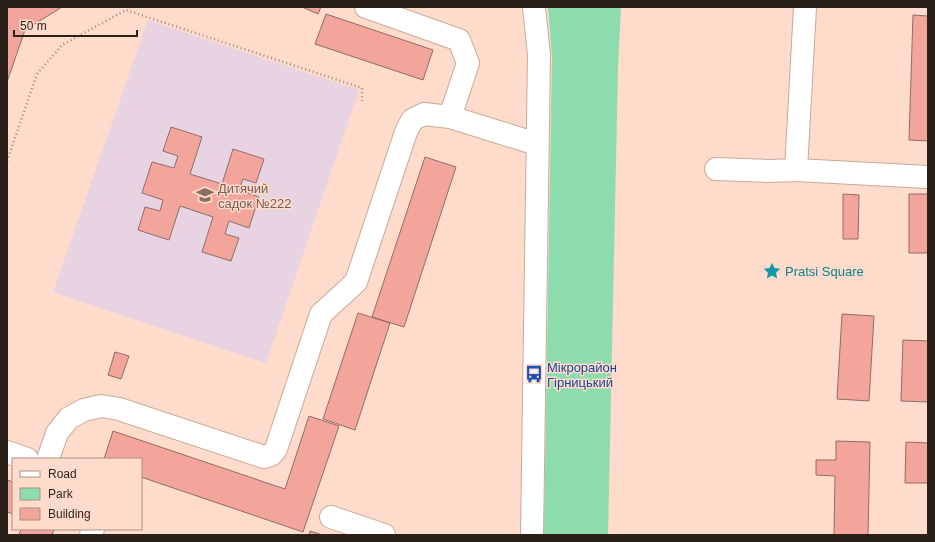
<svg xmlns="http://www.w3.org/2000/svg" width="935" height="542" font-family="Arial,sans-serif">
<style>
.education{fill:#e7d3e2}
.green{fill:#8cdcae}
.building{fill:#f3a59c;stroke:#8f6d69}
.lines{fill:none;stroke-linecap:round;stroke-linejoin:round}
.minor-casing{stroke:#caa999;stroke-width:24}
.path{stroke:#a38a7e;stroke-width:2.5;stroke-dasharray:1 3;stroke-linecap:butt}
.minor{stroke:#fff;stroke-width:22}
.labels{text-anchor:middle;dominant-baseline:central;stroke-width:3;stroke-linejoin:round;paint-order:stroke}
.education-label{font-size:13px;fill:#785e54;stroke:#fedbca;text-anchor:start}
.culture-label{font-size:13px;fill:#0d838f;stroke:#fedbca;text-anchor:start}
.transit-label{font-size:13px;fill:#164399;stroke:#fedbca;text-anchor:start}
</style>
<rect width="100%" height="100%" fill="#fedbca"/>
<path class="education" d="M148,20L359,90L266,363L53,292Z"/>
<path class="green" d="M548,7H621L618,68L608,535H544L552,57Z"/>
<path class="building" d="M7,7H62L25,30L7,82Z
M302,7H321L318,14Z
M326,14L433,50L423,80L315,44Z
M913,15L928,16V141L909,140Z
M171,127L202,137L190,174L222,184L233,149L264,159L256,183L243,179L239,190L259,197L249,228L229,221L225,234L239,238L231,261L202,252L213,217L180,206L169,240L138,230L145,207L160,211L163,200L142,193L152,162L174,168L178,156L163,151Z
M425,157L456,167L404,327L372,317Z
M843,194L859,195L858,239H843Z
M909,194H928V253H909Z
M358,313L390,323L355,430L323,419Z
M842,314L874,316L869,401L837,399Z
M903,340L928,341V402L901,401Z
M115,352L129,356L121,379L108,375Z
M309,416L339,426L303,532L141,477V459H104L113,431L285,489Z
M836,441L870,442L868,535H834L835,476L816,475V460H836Z
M906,442L928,443V483H905Z
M7,480L13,482V514L7,512Z
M21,529H54L52,535H19Z
M310,531L322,535H309Z"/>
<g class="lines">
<g class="minor-casing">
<path id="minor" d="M366,7L459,40L468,63L450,117
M716,169L769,171L796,170L928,177
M796,170L805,7
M7,452L27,459
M48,459L57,433L69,418L84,410L101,406L119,409L264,457L271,455L276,449L321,314L356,282L406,132L412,120L424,114L450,117L537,144
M331,517L384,535
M91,535L93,529
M532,535L539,55L534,7"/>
</g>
<path class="path" d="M7,161L37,74L62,45L126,10L362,88V101"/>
<use href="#minor" class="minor"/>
</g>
<defs>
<g id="school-bare" transform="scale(1.38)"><path d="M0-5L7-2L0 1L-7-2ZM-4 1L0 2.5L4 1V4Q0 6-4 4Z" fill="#8d6e63" stroke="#fedbca" stroke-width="2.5" paint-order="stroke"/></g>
<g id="sight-bare" transform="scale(1.38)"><path d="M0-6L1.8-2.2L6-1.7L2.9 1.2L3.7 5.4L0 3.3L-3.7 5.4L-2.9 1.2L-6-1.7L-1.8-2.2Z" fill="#0f9aa8" stroke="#fedbca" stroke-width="2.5" paint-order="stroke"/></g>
<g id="bus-bare" transform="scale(1.38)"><path d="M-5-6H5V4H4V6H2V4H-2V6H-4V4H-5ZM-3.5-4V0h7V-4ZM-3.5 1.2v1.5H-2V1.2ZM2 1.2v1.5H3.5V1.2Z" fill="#1a4fb4" stroke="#fedbca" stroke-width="2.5" paint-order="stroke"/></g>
</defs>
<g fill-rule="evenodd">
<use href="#school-bare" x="205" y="195"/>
<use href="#sight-bare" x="772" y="271"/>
<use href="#bus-bare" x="534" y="374"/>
</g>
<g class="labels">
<g class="education-label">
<text x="218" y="188">Дитячий<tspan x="218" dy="15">садок №222</tspan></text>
</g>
<g class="culture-label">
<text x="785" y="271">Pratsi Square</text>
</g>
<g class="transit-label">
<text x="547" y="367">Мiкрорайон<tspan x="547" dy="15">Гiрницький</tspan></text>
</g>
</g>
<rect width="935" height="542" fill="none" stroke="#2b1f19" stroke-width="16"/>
<rect x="12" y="458" width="130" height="72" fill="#fedbca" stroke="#aa9083"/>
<rect x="20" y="471" width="20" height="6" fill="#ffffff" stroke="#aa9083"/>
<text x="48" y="478" font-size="12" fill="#2b1f19">Road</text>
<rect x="20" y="488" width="20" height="12" fill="#8cdcae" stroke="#aa9083"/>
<text x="48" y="498" font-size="12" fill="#2b1f19">Park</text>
<rect x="20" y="508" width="20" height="12" fill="#f3a59c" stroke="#aa9083"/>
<text x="48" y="518" font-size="12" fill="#2b1f19">Building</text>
<path d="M14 30v6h123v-6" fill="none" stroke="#2b1f19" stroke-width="2"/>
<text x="20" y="30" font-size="12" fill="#2b1f19" stroke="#fedbca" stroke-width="3" paint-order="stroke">50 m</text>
</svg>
